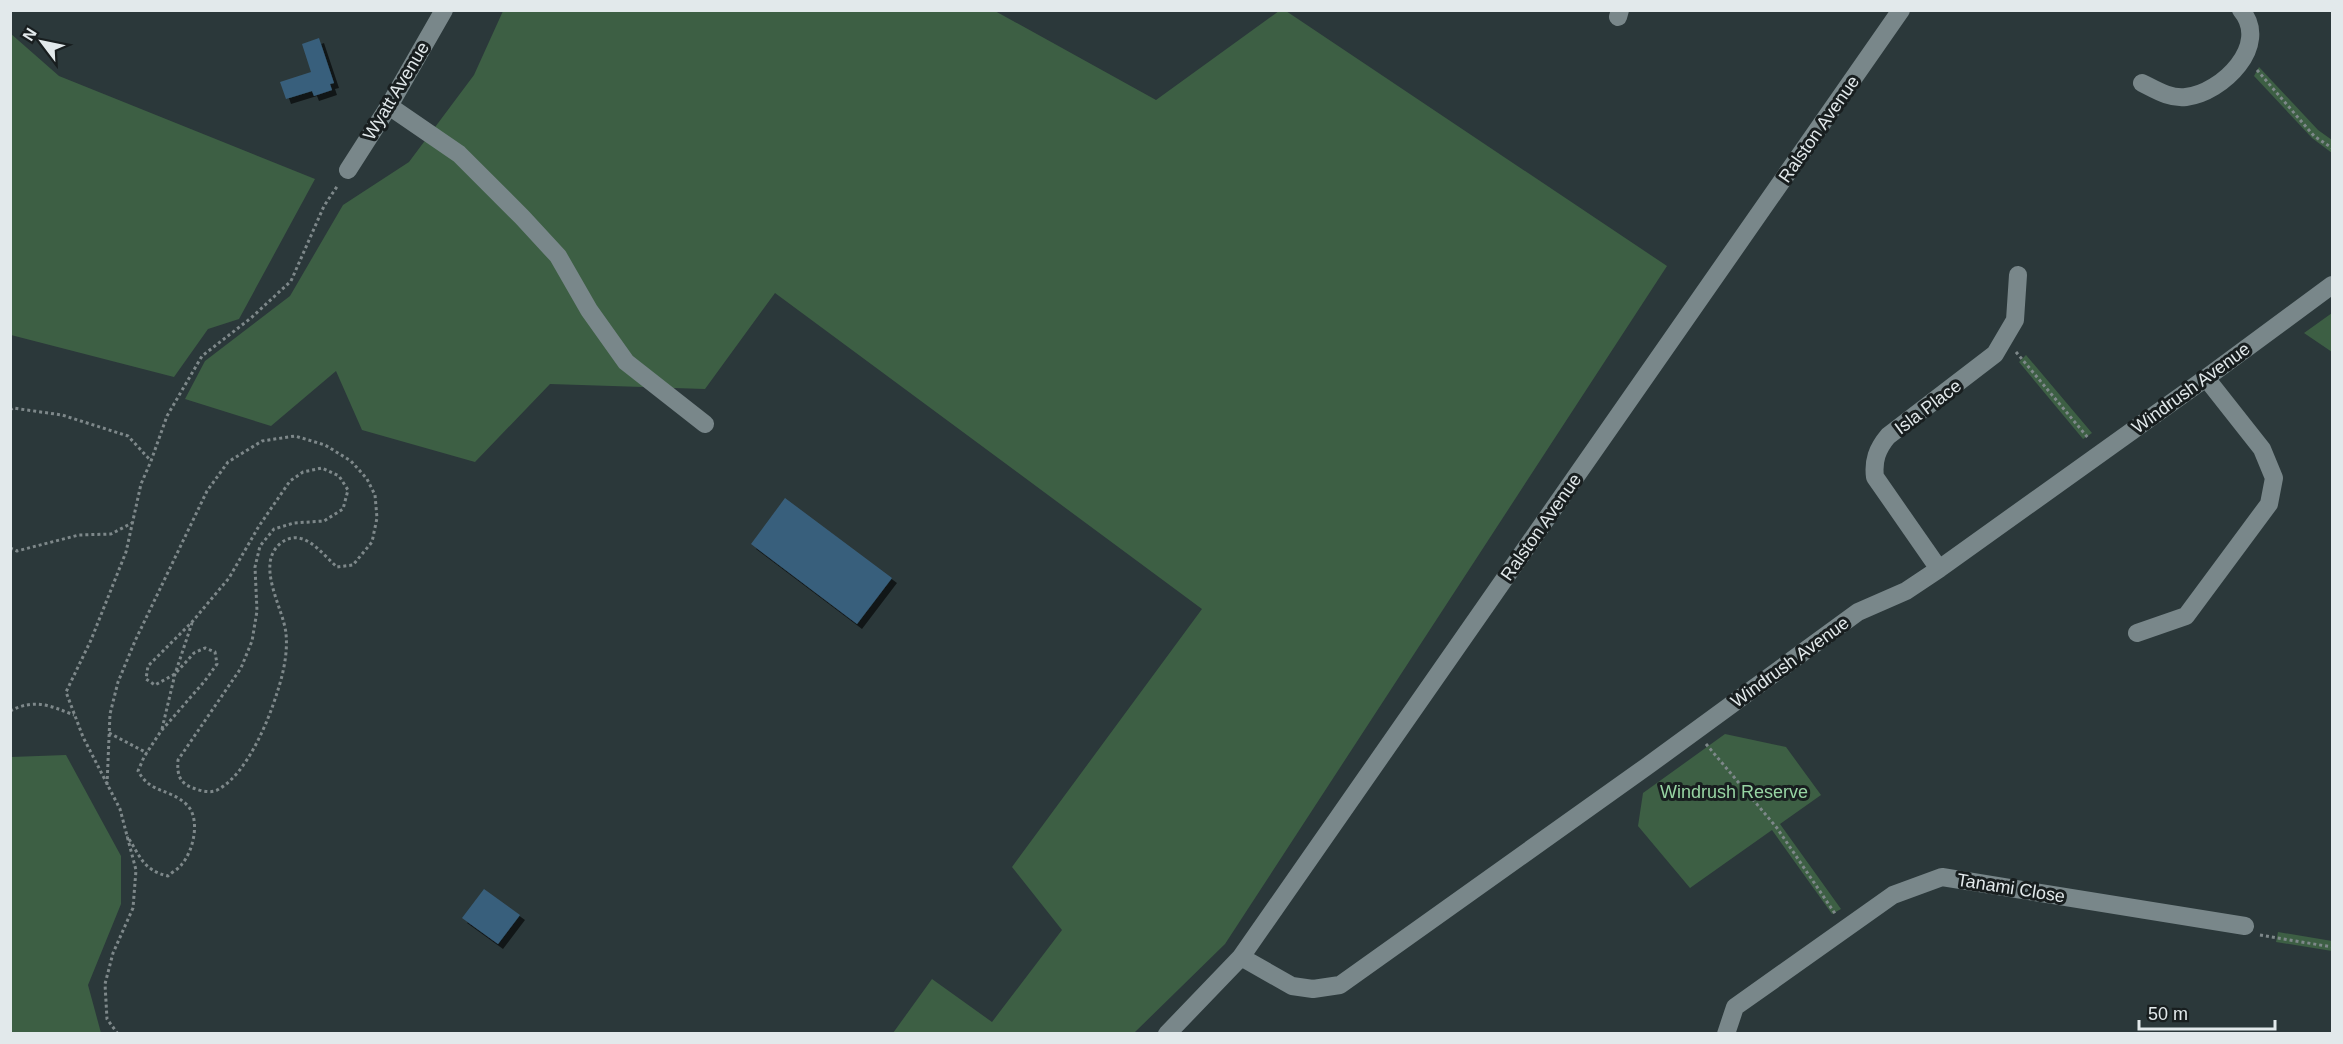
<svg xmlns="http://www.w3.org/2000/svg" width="2343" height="1044" font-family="Helvetica,sans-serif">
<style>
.green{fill:#3d5f44}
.building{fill:#395f7b;filter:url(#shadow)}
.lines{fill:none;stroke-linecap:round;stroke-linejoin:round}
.path{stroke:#7e888a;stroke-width:3;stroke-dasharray:3 3;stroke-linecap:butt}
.minor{stroke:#79878a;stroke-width:18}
.labels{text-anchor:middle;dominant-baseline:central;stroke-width:6;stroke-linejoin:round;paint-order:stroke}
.street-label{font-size:18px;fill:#e2e9eb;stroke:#181e1f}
.park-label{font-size:18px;fill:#97d4a3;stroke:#181e1f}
</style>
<defs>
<filter id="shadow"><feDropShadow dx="5" dy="5" stdDeviation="0" flood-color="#0009"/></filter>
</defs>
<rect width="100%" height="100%" fill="#2b383a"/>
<path class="green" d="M503,11H995L1156,100L1279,11H1286L1667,266L1225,944L1134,1033H893L932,979L992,1022L1062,930L1012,867L1202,609L775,293L705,389L550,384L475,462L362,430L336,371L271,426L185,399L205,361L290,296L343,205L409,162L474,75Z
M10,33L59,76L315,179L239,319L208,329L174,377L11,335Z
M2259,67L2318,130L2332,140V153L2312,138L2254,76Z
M2332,313V352L2304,333Z
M2026,355L2092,433L2083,439L2019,362Z
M1725,734L1786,747L1821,795L1780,824L1841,909L1832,914L1772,830L1690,888L1638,826L1643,793Z
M66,755L121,856V904L88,985L101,1033H11V757Z
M2278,932L2332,941V951L2276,942Z"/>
<path class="building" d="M319,38L334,83L330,84L332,90L314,96L312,91L286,99L280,82L311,72L302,44Z
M785,498L892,578L857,624L751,544Z
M484,889L520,915L498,944L462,918Z"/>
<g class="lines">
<path class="path" d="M2257,70L2314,136L2332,148
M2016,352L2089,439
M10,410L13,408L62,415L128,436L151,461
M10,548L17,551L79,535L111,534L132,523
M10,711C35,698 51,706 74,715
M162,729L175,674L192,623
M109,733L147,753
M1706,744L1777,828L1836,915
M107,785L110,714L118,682L135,641L207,491L228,462L262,441L295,436L325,445L351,461L367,479L375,495L377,518L372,542L353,565L337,567C322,554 303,526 281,543C254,564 284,609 286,634C288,653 283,675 277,693C268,722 247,773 219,789C212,794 201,791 193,788C179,783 177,774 178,760L241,668L252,641L257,611L255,567L260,546L274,529L294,523L324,521L343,509L348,490L339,476L322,468L303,472L290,481L259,526L229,578L192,622L148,666L146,679L155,685L175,674L194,653L205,648L215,652L217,664L204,682L161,731L144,757L138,771C151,794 169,788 186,804C201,817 194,850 182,864C179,869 172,872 168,876C142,870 140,855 127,836
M2260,935L2332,947
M118,1034L107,1019L105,984L113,953L133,908L136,870L120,809L83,737L66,692L91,640L126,552L141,484L151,461L167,416L202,356L251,318L291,281L324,206L338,185"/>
<path class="minor" d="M1618,17L1620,10
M2142,83C2156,90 2170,99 2186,97C2222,93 2271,45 2241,10
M389,106L459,154L522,217L558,256L589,310L626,362L705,424
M348,170L389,106L444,10
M1939,569L1875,477C1873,461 1877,449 1888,436L1995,354L2015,320L2018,275
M2137,633L2186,616L2269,504L2274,478L2262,449L2206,378
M1241,957L1292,986L1313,989L1340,985L1646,767L1858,612L1906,591L1939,569L2206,378L2332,285
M1167,1034L1241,957L1901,10
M1726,1034L1735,1007L1893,895L1942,877L2245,926"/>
</g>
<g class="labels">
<g class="street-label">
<text transform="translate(396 91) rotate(-59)">Wyatt Avenue</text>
<text transform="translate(1819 129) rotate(-55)">Ralston Avenue</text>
<text transform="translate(2191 388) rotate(-36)">Windrush Avenue</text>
<text transform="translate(1928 407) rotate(-37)">Isla Place</text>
<text transform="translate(1541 527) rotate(-55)">Ralston Avenue</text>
<text transform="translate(1790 662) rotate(-36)">Windrush Avenue</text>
<text transform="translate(2011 888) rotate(9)">Tanami Close</text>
</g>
<g class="park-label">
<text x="1734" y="792">Windrush Reserve</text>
</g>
</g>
<rect width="2343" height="1044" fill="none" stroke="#e2e9eb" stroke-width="24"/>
<g transform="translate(42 42) rotate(302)" stroke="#181e1f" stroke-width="4.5" paint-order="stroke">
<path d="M0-4.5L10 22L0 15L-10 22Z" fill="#e2e9eb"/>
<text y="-9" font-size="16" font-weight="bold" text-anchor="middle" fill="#e2e9eb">N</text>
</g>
<path d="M2139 1020v9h136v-9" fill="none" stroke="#e2e9eb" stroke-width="3"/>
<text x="2148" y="1020" font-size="18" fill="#e2e9eb" stroke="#181e1f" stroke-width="4.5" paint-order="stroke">50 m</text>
</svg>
